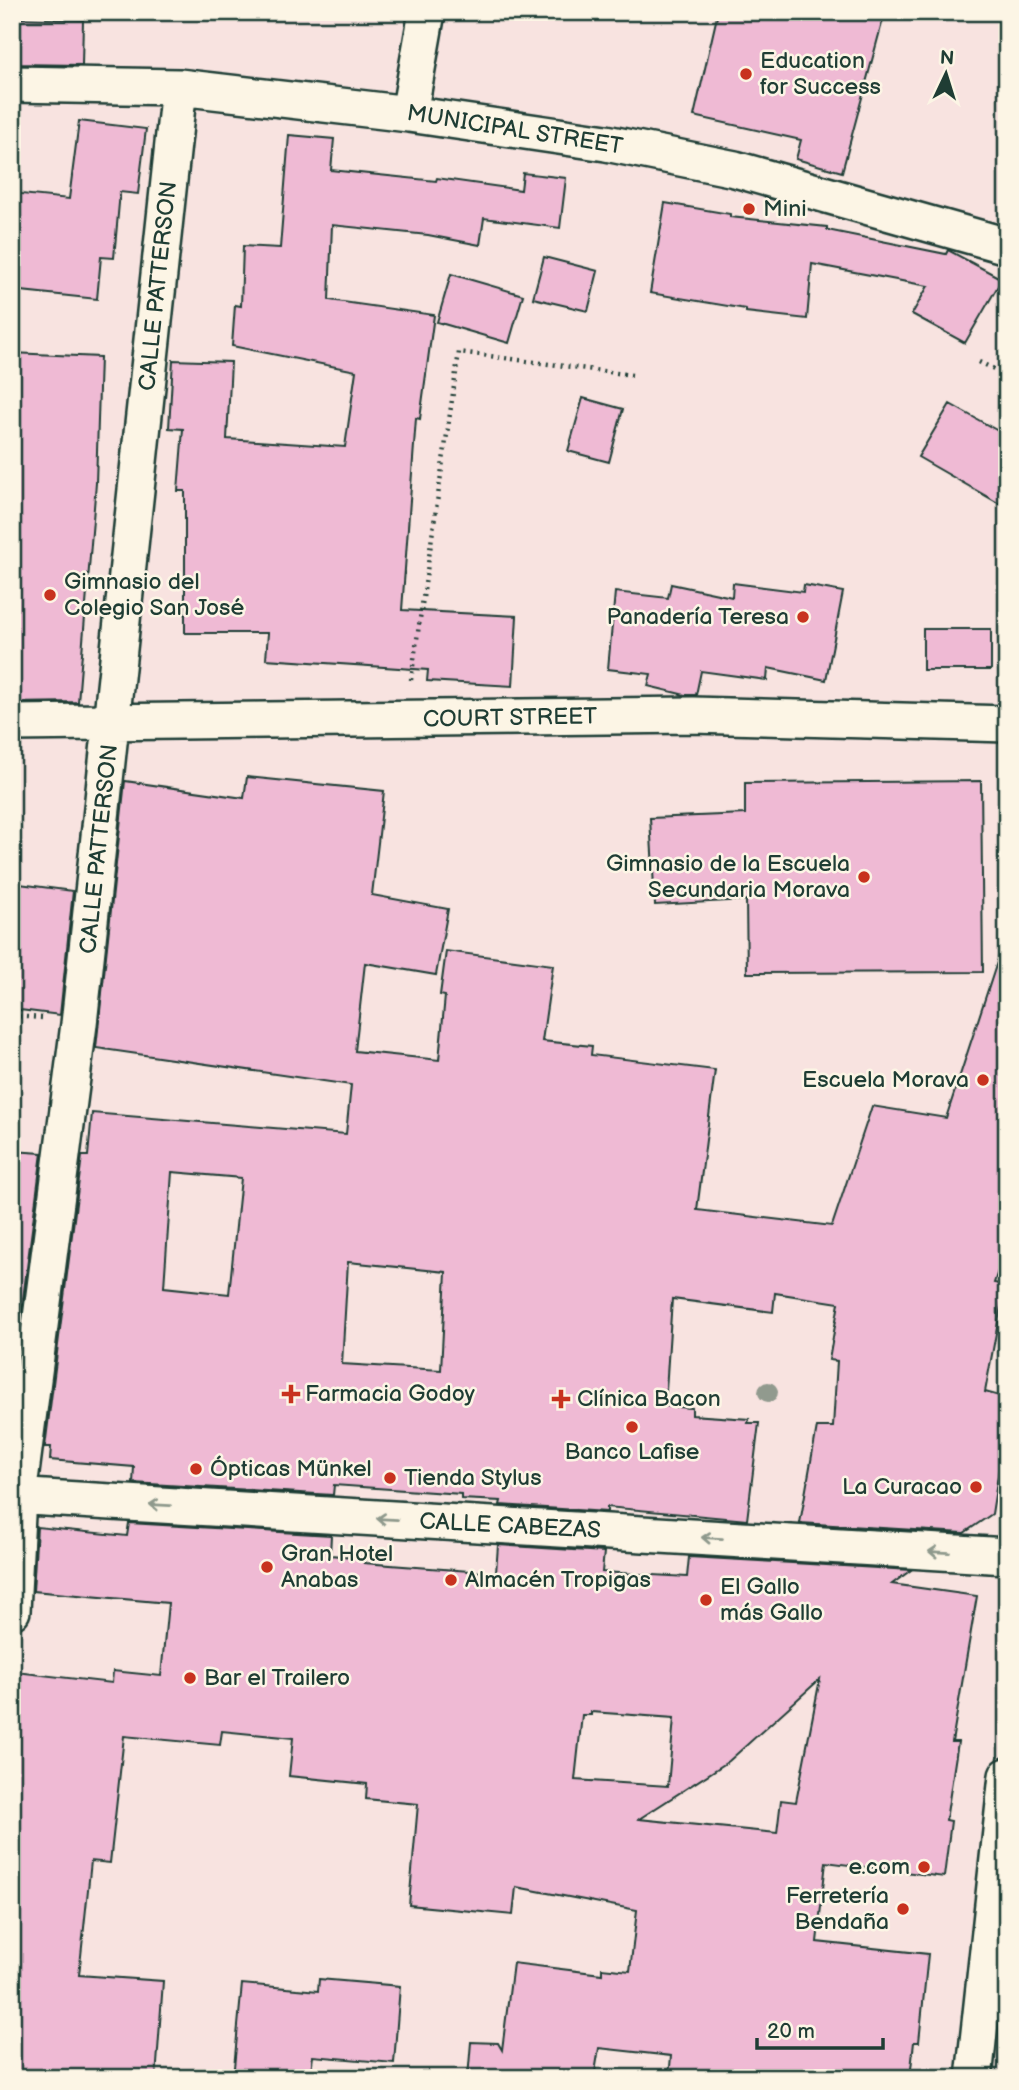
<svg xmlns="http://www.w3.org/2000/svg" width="1019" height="2090" font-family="'Balsamiq Sans',sans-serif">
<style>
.building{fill:#efbad4;stroke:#1f3d34;stroke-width:2;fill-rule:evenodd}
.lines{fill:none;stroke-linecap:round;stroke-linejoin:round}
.street-casing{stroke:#1f3d34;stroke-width:40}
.path{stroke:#1f3d34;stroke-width:4.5;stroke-dasharray:2 5;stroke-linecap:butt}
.street{stroke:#fcf5e5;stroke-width:35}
.tree{fill:#919a8e}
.oneway{stroke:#8e998c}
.poi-dot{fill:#c8321e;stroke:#fcf5e5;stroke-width:2.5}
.labels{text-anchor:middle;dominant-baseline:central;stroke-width:5;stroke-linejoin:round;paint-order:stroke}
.poi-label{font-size:23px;fill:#1f3d34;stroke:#fcf5e5;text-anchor:start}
.street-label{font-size:23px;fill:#1f3d34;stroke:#fcf5e5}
</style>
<rect width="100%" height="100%" fill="#f8e3e0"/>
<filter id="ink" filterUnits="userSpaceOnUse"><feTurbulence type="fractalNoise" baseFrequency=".0143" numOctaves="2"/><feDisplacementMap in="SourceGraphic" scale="14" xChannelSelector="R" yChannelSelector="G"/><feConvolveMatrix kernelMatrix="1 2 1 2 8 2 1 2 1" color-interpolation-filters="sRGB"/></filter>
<g filter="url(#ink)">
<path class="building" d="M718,12H885L842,172L796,159L801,140L694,116Z
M12,18L83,20L82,65L12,64Z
M79,121L146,129L138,194L120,192L114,258L101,257L97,299L12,290V193L69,199Z
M289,135L334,139L331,170L436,181L437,178L521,190L523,173L566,178L560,228L484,218L480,245L428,235L332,225L329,300L434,315L420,419L416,418L402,610L517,616L513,686L427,681L428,670L266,659L268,633H185V491H178L183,429L169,428L173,360L231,362L227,439L345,447L356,371L232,346L235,305L241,306L243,246L280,248Z
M665,203L730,214V217L827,227V230L946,254L948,250L1002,279L965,343L912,314L928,286L812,264L807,319L746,312V309L650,293Z
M544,257L598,271L588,311L533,298Z
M451,274L523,295L509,343L437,322Z
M12,353L100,357L96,483L78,702L12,703Z
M583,398L623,409L609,462L568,451Z
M950,404L1007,436V508L918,457Z
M733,583L803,592L804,585L843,592L826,680L768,668L767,680L701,671L696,695H685L648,686L651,674L608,669L615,592L668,598L671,584L732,597Z
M923,629H991V670H923Z
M247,777L384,791L372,895L448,909L436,975L365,963L355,1051L439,1060L445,996L440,995L446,951L553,965L542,1041L592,1046L591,1055L715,1070L697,1210L832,1226L872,1106L946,1118L1000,953L1007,954V1244L994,1283L1005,1285L985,1392L1007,1398V1418L992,1514L964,1533L800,1523L817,1427H833L837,1361L829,1360L839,1303L775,1293L773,1312L672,1299L665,1406L692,1408V1415L749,1419L748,1423H759L747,1520L607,1507V1512L500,1505L501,1501L461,1499V1494L334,1485L333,1495L133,1483L134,1467L50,1460L51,1447H45L82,1156H88L92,1113L346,1134L351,1085L96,1048L125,781L244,798ZM172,1172L241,1178L229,1294L164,1287ZM348,1262L446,1272L441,1370L342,1364Z
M981,781L983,972L747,973L746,900L655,905L650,818L745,814V783Z
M12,883L73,891L60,1015L12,1009Z
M12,1151L42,1153L12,1383Z
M129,1523L331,1535L330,1555L365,1558L364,1563L496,1573L498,1545L604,1552L602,1572L687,1577L689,1557L911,1570L892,1584L977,1596L952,1742H958L946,1820L951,1821L944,1877L826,1862L817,1942L928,1954L919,2042H914L910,2078H669L671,2056L599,2048L594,2078H468L471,2042L498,2043L502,2050L513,1963L602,1974V1968L630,1971L637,1910L516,1887L513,1915L409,1905L418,1804L366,1799L367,1784L289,1776L293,1738L222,1731L220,1745L124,1736L110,1863L91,1861L79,1975L163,1981L156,2078H12V1709L16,1672L112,1683L113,1671L161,1676L168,1603L33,1591L37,1527L127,1536ZM820,1679L796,1802L781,1800L777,1833L639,1819L729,1761ZM591,1712L674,1718L668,1786L575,1780L582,1715H591Z
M319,1979L400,1986L394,2063L313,2056L310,2078H233L242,1984L318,1991Z"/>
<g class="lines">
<g class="street-casing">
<path id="street" d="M12,84L179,87L409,114L606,143L735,169L1007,246
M409,114L427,12
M12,723L693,715L1007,724
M12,1496L1007,1556
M12,1611L18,1496L79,1024L179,87
M974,2078L1007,1776"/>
</g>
<path class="path" d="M979,362L1007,375
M411,680L459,352L632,375
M12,1016L43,1018"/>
<use href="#street" class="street"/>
</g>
<circle class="tree" cx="768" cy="1392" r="10"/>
<defs><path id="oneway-shaft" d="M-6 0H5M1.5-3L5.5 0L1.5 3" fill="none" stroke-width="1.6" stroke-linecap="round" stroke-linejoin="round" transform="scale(1.75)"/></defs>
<g class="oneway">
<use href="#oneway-shaft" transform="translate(160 1505) rotate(-177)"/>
<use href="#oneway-shaft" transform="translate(387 1519) rotate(-177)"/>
<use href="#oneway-shaft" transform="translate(712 1538) rotate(-177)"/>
<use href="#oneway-shaft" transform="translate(939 1552) rotate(-177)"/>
</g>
</g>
<g class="poi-dot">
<circle cx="746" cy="74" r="7"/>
<circle cx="749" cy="209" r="7"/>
<circle cx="50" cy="595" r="7"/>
<circle cx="803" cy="617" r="7"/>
<circle cx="864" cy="877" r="7"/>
<circle cx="983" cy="1080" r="7"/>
<path d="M287.5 1383.5h7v7h7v7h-7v7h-7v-7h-7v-7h7z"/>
<path d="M557.5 1388.5h7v7h7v7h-7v7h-7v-7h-7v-7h7z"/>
<circle cx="632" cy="1427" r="7"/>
<circle cx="196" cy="1469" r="7"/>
<circle cx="390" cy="1478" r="7"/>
<circle cx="976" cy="1487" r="7"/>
<circle cx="267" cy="1567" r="7"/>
<circle cx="451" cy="1580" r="7"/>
<circle cx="706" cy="1600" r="7"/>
<circle cx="190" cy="1678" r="7"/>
<circle cx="924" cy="1867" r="7"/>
<circle cx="903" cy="1909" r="7"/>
</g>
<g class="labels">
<g class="poi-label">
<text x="760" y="61">Education<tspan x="760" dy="26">for Success</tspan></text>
<text x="763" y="209">Mini</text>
<text x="64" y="582">Gimnasio del<tspan x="64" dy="26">Colegio San José</tspan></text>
<text x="789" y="617" text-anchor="end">Panadería Teresa</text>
<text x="850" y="864" text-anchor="end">Gimnasio de la Escuela<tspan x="850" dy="26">Secundaria Morava</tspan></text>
<text x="969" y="1080" text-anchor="end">Escuela Morava</text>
<text x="305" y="1394">Farmacia Godoy</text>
<text x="577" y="1399">Clínica Bacon</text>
<text x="632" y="1452" text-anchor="middle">Banco Lafise</text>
<text x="210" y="1469">Ópticas Münkel</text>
<text x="404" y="1478">Tienda Stylus</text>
<text x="962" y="1487" text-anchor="end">La Curacao</text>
<text x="281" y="1554">Gran Hotel<tspan x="281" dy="26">Anabas</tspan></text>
<text x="465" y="1580">Almacén Tropigas</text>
<text x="720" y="1587">El Gallo<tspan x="720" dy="26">más Gallo</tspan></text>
<text x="204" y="1678">Bar el Trailero</text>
<text x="910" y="1867" text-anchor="end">e.com</text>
<text x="889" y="1896" text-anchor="end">Ferretería<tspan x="889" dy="26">Bendaña</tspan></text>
</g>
<g class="street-label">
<text transform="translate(515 130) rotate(9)">MUNICIPAL STREET</text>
<text transform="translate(158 286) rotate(-84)">CALLE PATTERSON</text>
<text transform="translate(510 718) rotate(-1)">COURT STREET</text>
<text transform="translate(99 849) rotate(-84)">CALLE PATTERSON</text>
<text transform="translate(510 1526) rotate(3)">CALLE CABEZAS</text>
</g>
</g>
<rect width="1019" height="2090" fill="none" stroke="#fcf5e5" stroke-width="42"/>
<rect x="21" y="21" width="977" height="2048" fill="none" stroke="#1f3d34" stroke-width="2.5" filter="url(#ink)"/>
<g transform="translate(946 74) rotate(4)" stroke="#fcf5e5" stroke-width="5" paint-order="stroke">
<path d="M0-5L12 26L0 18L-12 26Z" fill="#1f3d34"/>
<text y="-10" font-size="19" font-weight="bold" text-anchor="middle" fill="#1f3d34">N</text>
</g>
<path d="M757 2038v10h126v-10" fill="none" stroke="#1f3d34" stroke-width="3.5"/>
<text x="767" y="2038" font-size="21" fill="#1f3d34" stroke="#fcf5e5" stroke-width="5" paint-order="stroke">20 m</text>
</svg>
